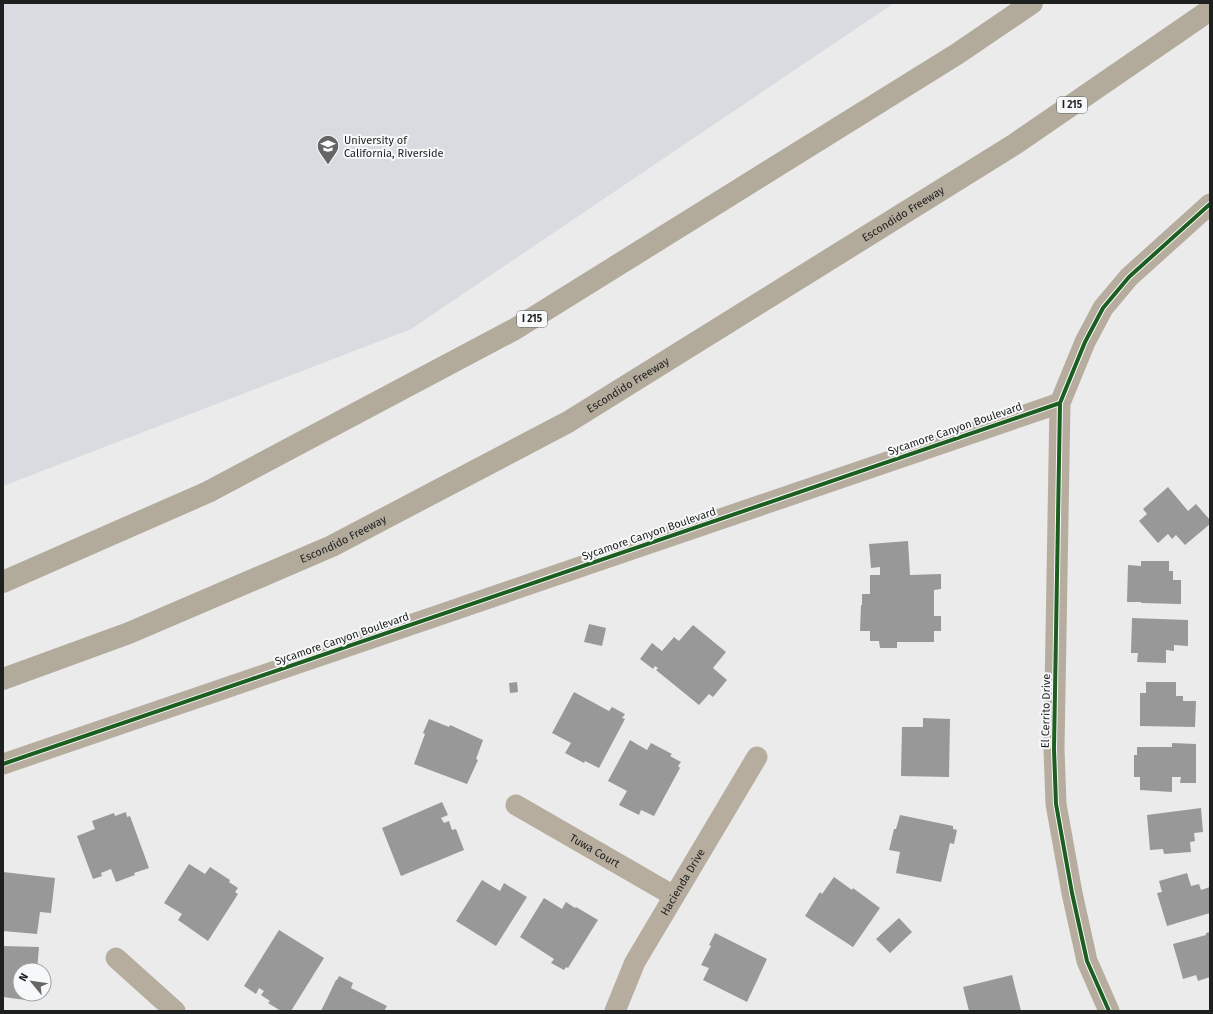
<svg xmlns="http://www.w3.org/2000/svg" width="1213" height="1014" font-family="'Fira Sans',sans-serif">
<style>
.built{fill:#d8dbdf}
.building{fill:#989898}
.lines{fill:none;stroke-linecap:round;stroke-linejoin:round}
.minor{stroke:#b6ad9e;stroke-width:21}
.highway{stroke:#b2aa9b;stroke-width:22}
.cycleway-casing{stroke:#f7f8f9;stroke-width:6}
.cycleway{stroke:#1b5e20;stroke-width:4}
.labels{text-anchor:middle;dominant-baseline:central;stroke-width:4;stroke-linejoin:round;paint-order:stroke}
.shield{fill:#f7f8f9;stroke:#5f6060;stroke-width:1}
.shield-label{font-size:10px;font-weight:bold;fill:#1e1f1f}
.poi-label{font-size:11px;fill:#1e1f1f;stroke:#f7f8f9;text-anchor:start}
.street-label{font-size:11px;fill:#1e1f1f;stroke:#f7f8f9}
</style>
<rect width="100%" height="100%" fill="#ebebeb"/>
<path class="built" d="M3,3H894L411,329L3,486Z"/>
<path class="building" d="M1168,487L1188,511L1196,504L1210,520V524L1185,545L1176,535L1172,539L1168,534L1158,543L1139,521L1147,514L1143,509Z
M908,541L910,575L941,574V589L934,590V616H941V631H934V642H897V648H880L879,641H870V631H860L861,605H862V594H870V575H880V567L871,568L869,544Z
M1141,561H1169V571H1173V580H1181V604L1141,603V602H1127L1128,565L1141,566Z
M1132,618L1188,620V646L1174,645V651L1166,650V663L1137,662L1138,653H1131Z
M589,624L606,628L602,646L584,642Z
M693,625L726,652L713,668L727,680L713,697L709,694L699,705L656,670L658,668L655,666L653,669L640,659L652,643L662,651L674,637L679,641Z
M517,682L518,692L510,693L509,683Z
M1146,682H1176V696H1183V701H1196L1195,727L1140,726V693H1146Z
M574,692L609,711L612,707L625,714L622,718L625,719L599,768L585,761L584,763L565,753L571,743L552,733Z
M923,718L950,719L949,777L901,776L902,727H923Z
M429,719L449,727L450,725L483,740L476,759L478,760L467,784L414,764L425,734L423,733Z
M630,740L647,750L651,743L672,754L670,756L681,762L678,766L680,768L654,816L641,810L639,815L619,805L627,791L608,781Z
M1172,743L1196,744V783H1180L1181,777H1172V792L1140,790V777H1134V755H1137V747H1172Z
M442,802L448,815L441,818L444,823L449,821L452,830L456,829L464,850L401,876L382,828Z
M1201,808L1203,832L1194,833L1195,841L1190,842L1191,852L1164,854L1163,849L1150,850L1147,815Z
M126,812L127,817L130,816L149,868L134,873L135,875L116,882L111,869L101,873L102,876L93,879L77,836L95,829L92,821L114,813L115,816Z
M900,815L953,826V829L957,830L954,844L950,843L941,882L896,873L900,852L889,850L894,829H896Z
M189,864L205,874L210,867L230,880L229,882L238,888L235,892L238,894L208,941L178,920L182,914L164,903Z
M3,872L55,878L51,913L40,912L37,934L3,931Z
M1187,873L1191,886L1199,884L1201,890L1210,887V913L1167,926L1157,893L1162,892L1159,881Z
M834,877L852,890L853,888L880,908L853,947L805,916L820,892L822,894Z
M482,880L500,891L504,883L527,897L496,946L456,921Z
M544,898L562,909L566,902L575,908L576,907L598,920L568,968L566,967L564,970L551,963L554,959L520,937Z
M899,918L912,932L890,953L876,939Z
M279,930L324,958L291,1011H281L268,1003L270,1001L261,995L264,991L259,988L256,994L244,986Z
M1210,932V977L1198,981L1196,975L1183,979L1173,944L1206,935V933Z
M715,933L767,959L747,1002L703,980L709,968L701,965L711,946L709,945Z
M3,946L39,947L37,970H20V994H34L33,1001L3,997Z
M1012,975L1021,1011H969L963,987Z
M339,976L353,983L351,988L387,1006L384,1011H321L336,980H337Z"/>
<g class="lines">
<g class="minor">
<path d="M3,764L1060,403"/>
<path id="s1" d="M516,805L674,896"/>
<path d="M116,958L175,1011"/>
<path id="s2" d="M615,1011L635,962L757,757"/>
<path d="M1109,1011L1087,961L1072,893L1056,804L1054,749L1060,403L1085,342L1103,308L1129,277L1210,204"/>
</g>
<g class="highway">
<path d="M3,582L208,492L515,329L957,54L1032,3"/>
<path id="s3" d="M3,679L129,633L332,546L568,422L1015,144L1210,10"/>
</g>
<g class="cycleway-casing">
<path id="cycleway" d="M3,764L1060,403
M1109,1011L1087,961L1072,893L1056,804L1054,749L1060,403L1085,342L1103,308L1129,277L1210,204"/>
</g>
<use href="#cycleway" class="cycleway"/>
</g>
<defs>
<g id="university-pin" transform="scale(1.15)"><path d="M0 17L-7.5 6A9.5 9.5 0 1 1 7.5 6Z" fill="#666" stroke="#f7f8f9"/><path d="M0-5L7-2L0 1L-7-2ZM-4 1L0 2.5L4 1V4Q0 6-4 4Z" fill="#fff"/></g>
</defs>
<g fill-rule="evenodd">
<use href="#university-pin" x="328" y="146"/>
</g>
<g class="labels">
<g class="shield">
<rect x="1057" y="97" width="30" height="16" rx="3"/>
<rect x="517" y="311" width="30" height="16" rx="3"/>
</g>
<g class="shield-label">
<text x="1072" y="105">I 215</text>
<text x="532" y="319">I 215</text>
</g>
<g class="poi-label">
<text x="344" y="140">University of<tspan x="344" dy="13">California, Riverside</tspan></text>
</g>
<g class="street-label">
<text stroke="none"><textPath href="#s3" startOffset="1016">Escondido Freeway</textPath></text>
<text stroke="none"><textPath href="#s3" startOffset="692">Escondido Freeway</textPath></text>
<text transform="translate(955 429) rotate(-19)">Sycamore Canyon Boulevard</text>
<text transform="translate(649 534) rotate(-19)">Sycamore Canyon Boulevard</text>
<text stroke="none"><textPath href="#s3" startOffset="368">Escondido Freeway</textPath></text>
<text transform="translate(342 639) rotate(-19)">Sycamore Canyon Boulevard</text>
<text transform="translate(1046 711) rotate(-89)">El Cerrito Drive</text>
<text stroke="none"><textPath href="#s1" startOffset="91">Tuwa Court</textPath></text>
<text stroke="none"><textPath href="#s2" startOffset="146">Hacienda Drive</textPath></text>
</g>
</g>
<rect width="1213" height="1014" fill="none" stroke="#1e1f1f" stroke-width="8"/>
<g transform="translate(32 982) rotate(299)"><circle r="19" fill="#f7f8f9" stroke="#a0a1a2"/>
<path d="M0-3L7 15L0 10L-7 15Z" fill="#666666"/>
<text y="-6" font-size="11" font-weight="bold" text-anchor="middle" fill="#1e1f1f">N</text>
</g>
</svg>
